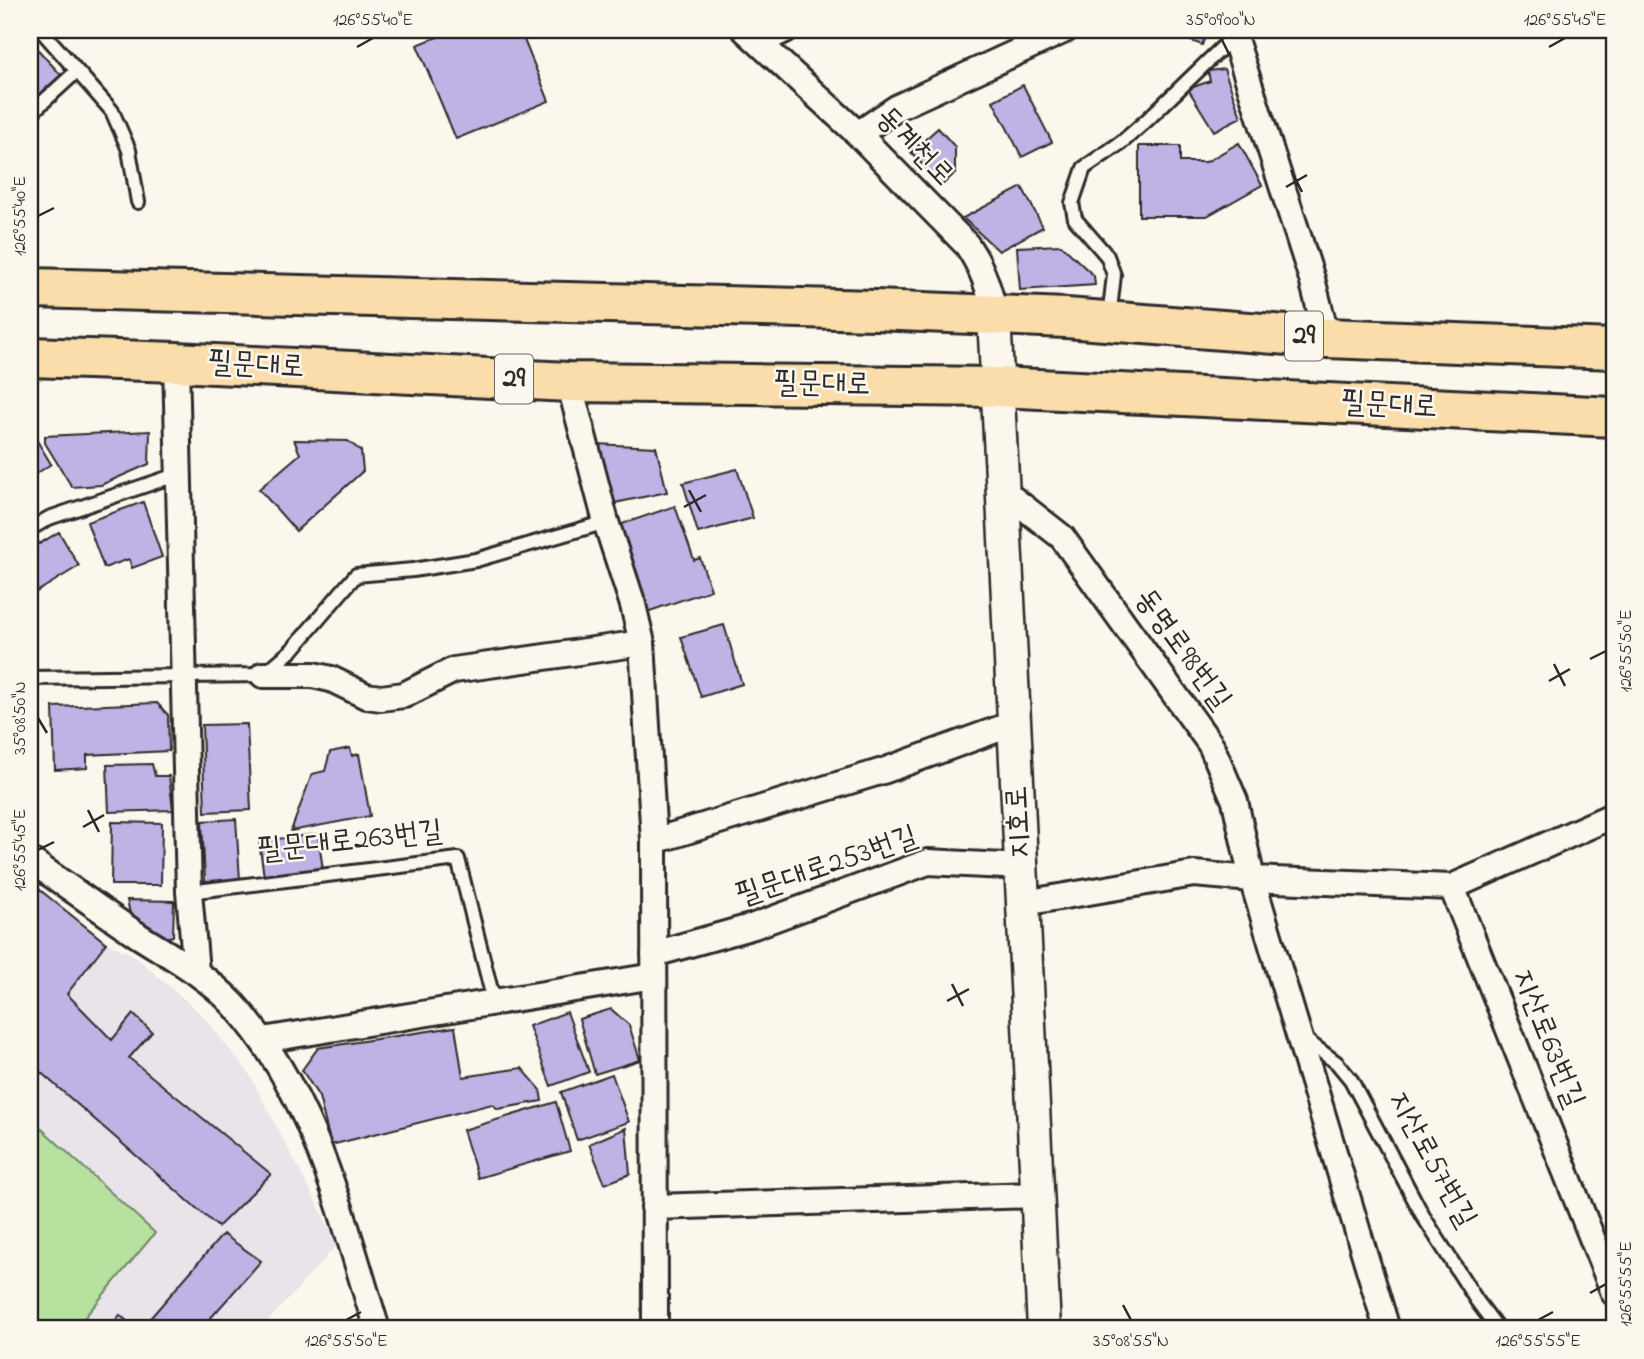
<svg xmlns="http://www.w3.org/2000/svg" width="1644" height="1359" font-family="'Indie Flower','Poor Story',sans-serif">
<style>
.built{fill:#e9e3ea}
.green{fill:#b6e19f;stroke:#708665;stroke-width:2}
.building{fill:#beb3e4;stroke:#2b2b2b;stroke-width:2}
.lines{fill:none;stroke-linecap:round;stroke-linejoin:round}
.service-casing{stroke:#2b2b2b;stroke-width:18}
.minor-casing{stroke:#2b2b2b;stroke-width:30}
.tertiary-casing{stroke:#2b2b2b;stroke-width:37}
.primary-casing{stroke:#2b2b2b;stroke-width:44}
.service{stroke:#fbf7ec;stroke-width:12}
.minor{stroke:#fbf7ec;stroke-width:24}
.tertiary{stroke:#fbf7ec;stroke-width:32}
.primary{stroke:#fbddab;stroke-width:38}
.ticks{fill:none;stroke:#2b2b2b;stroke-width:2.5}
.labels{text-anchor:middle;dominant-baseline:central;stroke-width:5;stroke-linejoin:round;paint-order:stroke}
.shield{fill:#fbf7ec;stroke:#696865;stroke-width:2}
.shield-label{font-size:28px;font-weight:bold;fill:#2b2b2b}
.street-label{font-size:30px;fill:#2b2b2b;stroke:#fbf7ec}
.neatline{fill:none;stroke:#2b2b2b;stroke-width:2.5}
.ticks-label{font-size:18px;text-anchor:middle;fill:#2b2b2b}
</style>
<rect width="100%" height="100%" fill="#fbf7ec"/>
<filter id="ink" filterUnits="userSpaceOnUse"><feTurbulence type="fractalNoise" baseFrequency=".0143" numOctaves="2"/><feDisplacementMap in="SourceGraphic" scale="14" xChannelSelector="R" yChannelSelector="G"/><feConvolveMatrix kernelMatrix="1 2 1 2 8 2 1 2 1" color-interpolation-filters="sRGB"/></filter>
<g filter="url(#ink)">
<path class="built" d="M30,882L106,943L133,955L201,1014L248,1072L338,1244L261,1329H30Z"/>
<path class="green" d="M30,1118L155,1233L75,1329H30Z"/>
<path class="building" d="M455,30H520L549,101L456,139L417,45Z
M1162,30H1208L1202,45Z
M31,42L61,75L33,101L30,97Z
M1224,69L1241,117L1214,131L1188,89L1210,81L1208,71Z
M1023,85L1052,142L1022,157L993,101Z
M938,128L955,147V173L941,186L911,152Z
M1239,143L1262,185L1207,216H1139V146H1180V162H1206Z
M1022,187L1043,227L999,251L963,218Z
M1061,245L1094,276L1095,285L1020,290L1017,247Z
M30,429L51,464L30,478Z
M150,431L149,464L101,485L72,487L45,443V436Z
M294,440L348,441L361,451L363,471L296,531L259,489L300,454Z
M595,444L656,447L667,492L610,504Z
M737,469L753,518L698,533L683,483Z
M143,502L162,557L132,568L129,559L104,568L87,522Z
M675,506L694,560L700,558L711,590L647,612L616,526Z
M59,532L79,566L30,596V537L34,534L39,544Z
M724,625L742,684L701,697L681,637Z
M157,703L168,715L169,751L87,755V768L55,770L53,707Z
M247,724L251,810L205,812L202,725Z
M350,748L352,756L359,754L370,816L291,831L312,774L325,771L330,752Z
M152,764L155,776H169L173,810L109,812L107,765Z
M236,819L240,880L205,881L202,821Z
M112,822L162,823L161,885H111Z
M318,834L323,870L264,877L259,841Z
M30,882L106,943L67,994L112,1040L133,1014L152,1032L129,1058L271,1174L218,1227L30,1063Z
M127,900L174,901L173,936L157,940L132,923Z
M611,1009L629,1025L640,1060L595,1074L579,1019Z
M567,1012L589,1072L551,1086L529,1026Z
M455,1027L463,1077L522,1068L540,1089L542,1101L498,1109L492,1104L331,1145L319,1097L302,1070L318,1048Z
M612,1074L629,1122L577,1140L561,1092Z
M556,1102L570,1151L478,1178L463,1130Z
M626,1128L630,1174L605,1184L589,1144Z
M223,1234L261,1261L201,1329H152L146,1323Z
M120,1315L136,1329H109Z"/>
<g class="lines">
<g class="service-casing">
<path id="service" d="M41,30L112,111L129,150L138,202
M30,114L77,71
M1109,318L1114,275L1107,256L1075,219L1072,203L1084,168L1122,142L1146,121L1234,36
M30,529L49,518L179,474
M30,678L263,675L292,650L356,575L413,570L476,560L606,522
M189,892L458,859L494,1002
M1303,1038L1337,1063L1351,1080L1423,1216L1477,1301L1498,1329"/>
</g>
<g class="minor-casing">
<path id="minor" d="M745,30L858,134L967,245C982,267 990,288 994,315
M1232,30L1312,279L1327,338
M760,42L785,30
M858,134L898,107L1065,30
M176,362L189,892L196,971
M569,382L606,522L633,605L642,643L654,841L655,1329
M1003,491L1062,537L1211,745L1235,801L1252,879L1387,1329
M263,675H313L331,679L366,696L381,698L404,695L454,670L642,643
M654,841L886,770L1015,723
M30,860C66,885 102,911 139,936C172,957 207,976 234,1005C315,1095 342,1217 377,1329
M1452,887L1614,1293
M1024,903L1194,874L1252,879L1452,887L1614,815
M654,954L754,926L928,862L1023,867
M263,1040L654,976
M654,1207L1037,1195"/>
</g>
<g class="tertiary-casing">
<path id="tertiary" d="M994,315L1044,1329"/>
</g>
<g class="primary-casing">
<path id="primary" d="M30,288L875,310L1066,318L1327,338L1614,349
M30,357L176,362L569,382L998,387L1614,417"/>
</g>
<use href="#service" class="service"/>
<use href="#minor" class="minor"/>
<use href="#tertiary" class="tertiary"/>
<use href="#primary" class="primary"/>
</g>
</g>
<path class="ticks" d="M1221,38L1229,54M357,47L373,38M1549,47L1565,38M1291,170L1302,192M1286,187L1307,175M38,216L54,208M689,490L701,512M684,507L706,495M1590,659L1606,651M1554,664L1565,686M1549,681L1570,669M38,718L47,733M88,810L99,832M83,827L104,815M38,850L54,842M952,984L963,1006M947,1001L969,989M1590,1293L1606,1284M1123,1305L1131,1320M346,1320L361,1312M1538,1320L1553,1312"/>
<g class="labels">
<g class="shield">
<rect x="1285" y="311.5" width="38" height="49" rx="5"/>
<rect x="495" y="354.5" width="38" height="49" rx="5"/>
</g>
<g class="shield-label">
<text x="1304" y="336">29</text>
<text x="514" y="379">29</text>
</g>
<g class="street-label">
<text transform="translate(914 147) rotate(46)">동계천로</text>
<text transform="translate(256 366) rotate(3)">필문대로</text>
<text transform="translate(822 385) rotate(1)">필문대로</text>
<text transform="translate(1389 406) rotate(3)">필문대로</text>
<text transform="translate(1182 650) rotate(54)">동명로98번길</text>
<text transform="translate(1020 822) rotate(-93)">지호로</text>
<text transform="translate(350 842) rotate(-6)">필문대로263번길</text>
<text transform="translate(827 867) rotate(-19)">필문대로253번길</text>
<text transform="translate(1547 1039) rotate(68)">지산로63번길</text>
<text transform="translate(1431 1160) rotate(61)">지산로57번길</text>
</g>
</g>
<rect width="1644" height="1359" fill="none" stroke="#fbf7ec" stroke-width="77"/>
<rect x="38" y="38" width="1568" height="1282" class="neatline"/>
<g class="ticks-label">
<text x="373" y="25">126°55'40"E</text>
<text x="1221" y="25">35°09'00"N</text>
<text x="1565" y="25">126°55'45"E</text>
<text transform="translate(19 216) rotate(-90)" y="6">126°55'40"E</text>
<text transform="translate(1625 651) rotate(-90)" y="6">126°55'50"E</text>
<text transform="translate(19 718) rotate(-90)" y="6">35°08'50"N</text>
<text transform="translate(19 850) rotate(-90)" y="6">126°55'45"E</text>
<text transform="translate(1625 1284) rotate(-90)" y="6">126°55'55"E</text>
<text x="346" y="1346">126°55'50"E</text>
<text x="1131" y="1346">35°08'55"N</text>
<text x="1538" y="1346">126°55'55"E</text>
</g>
</svg>
